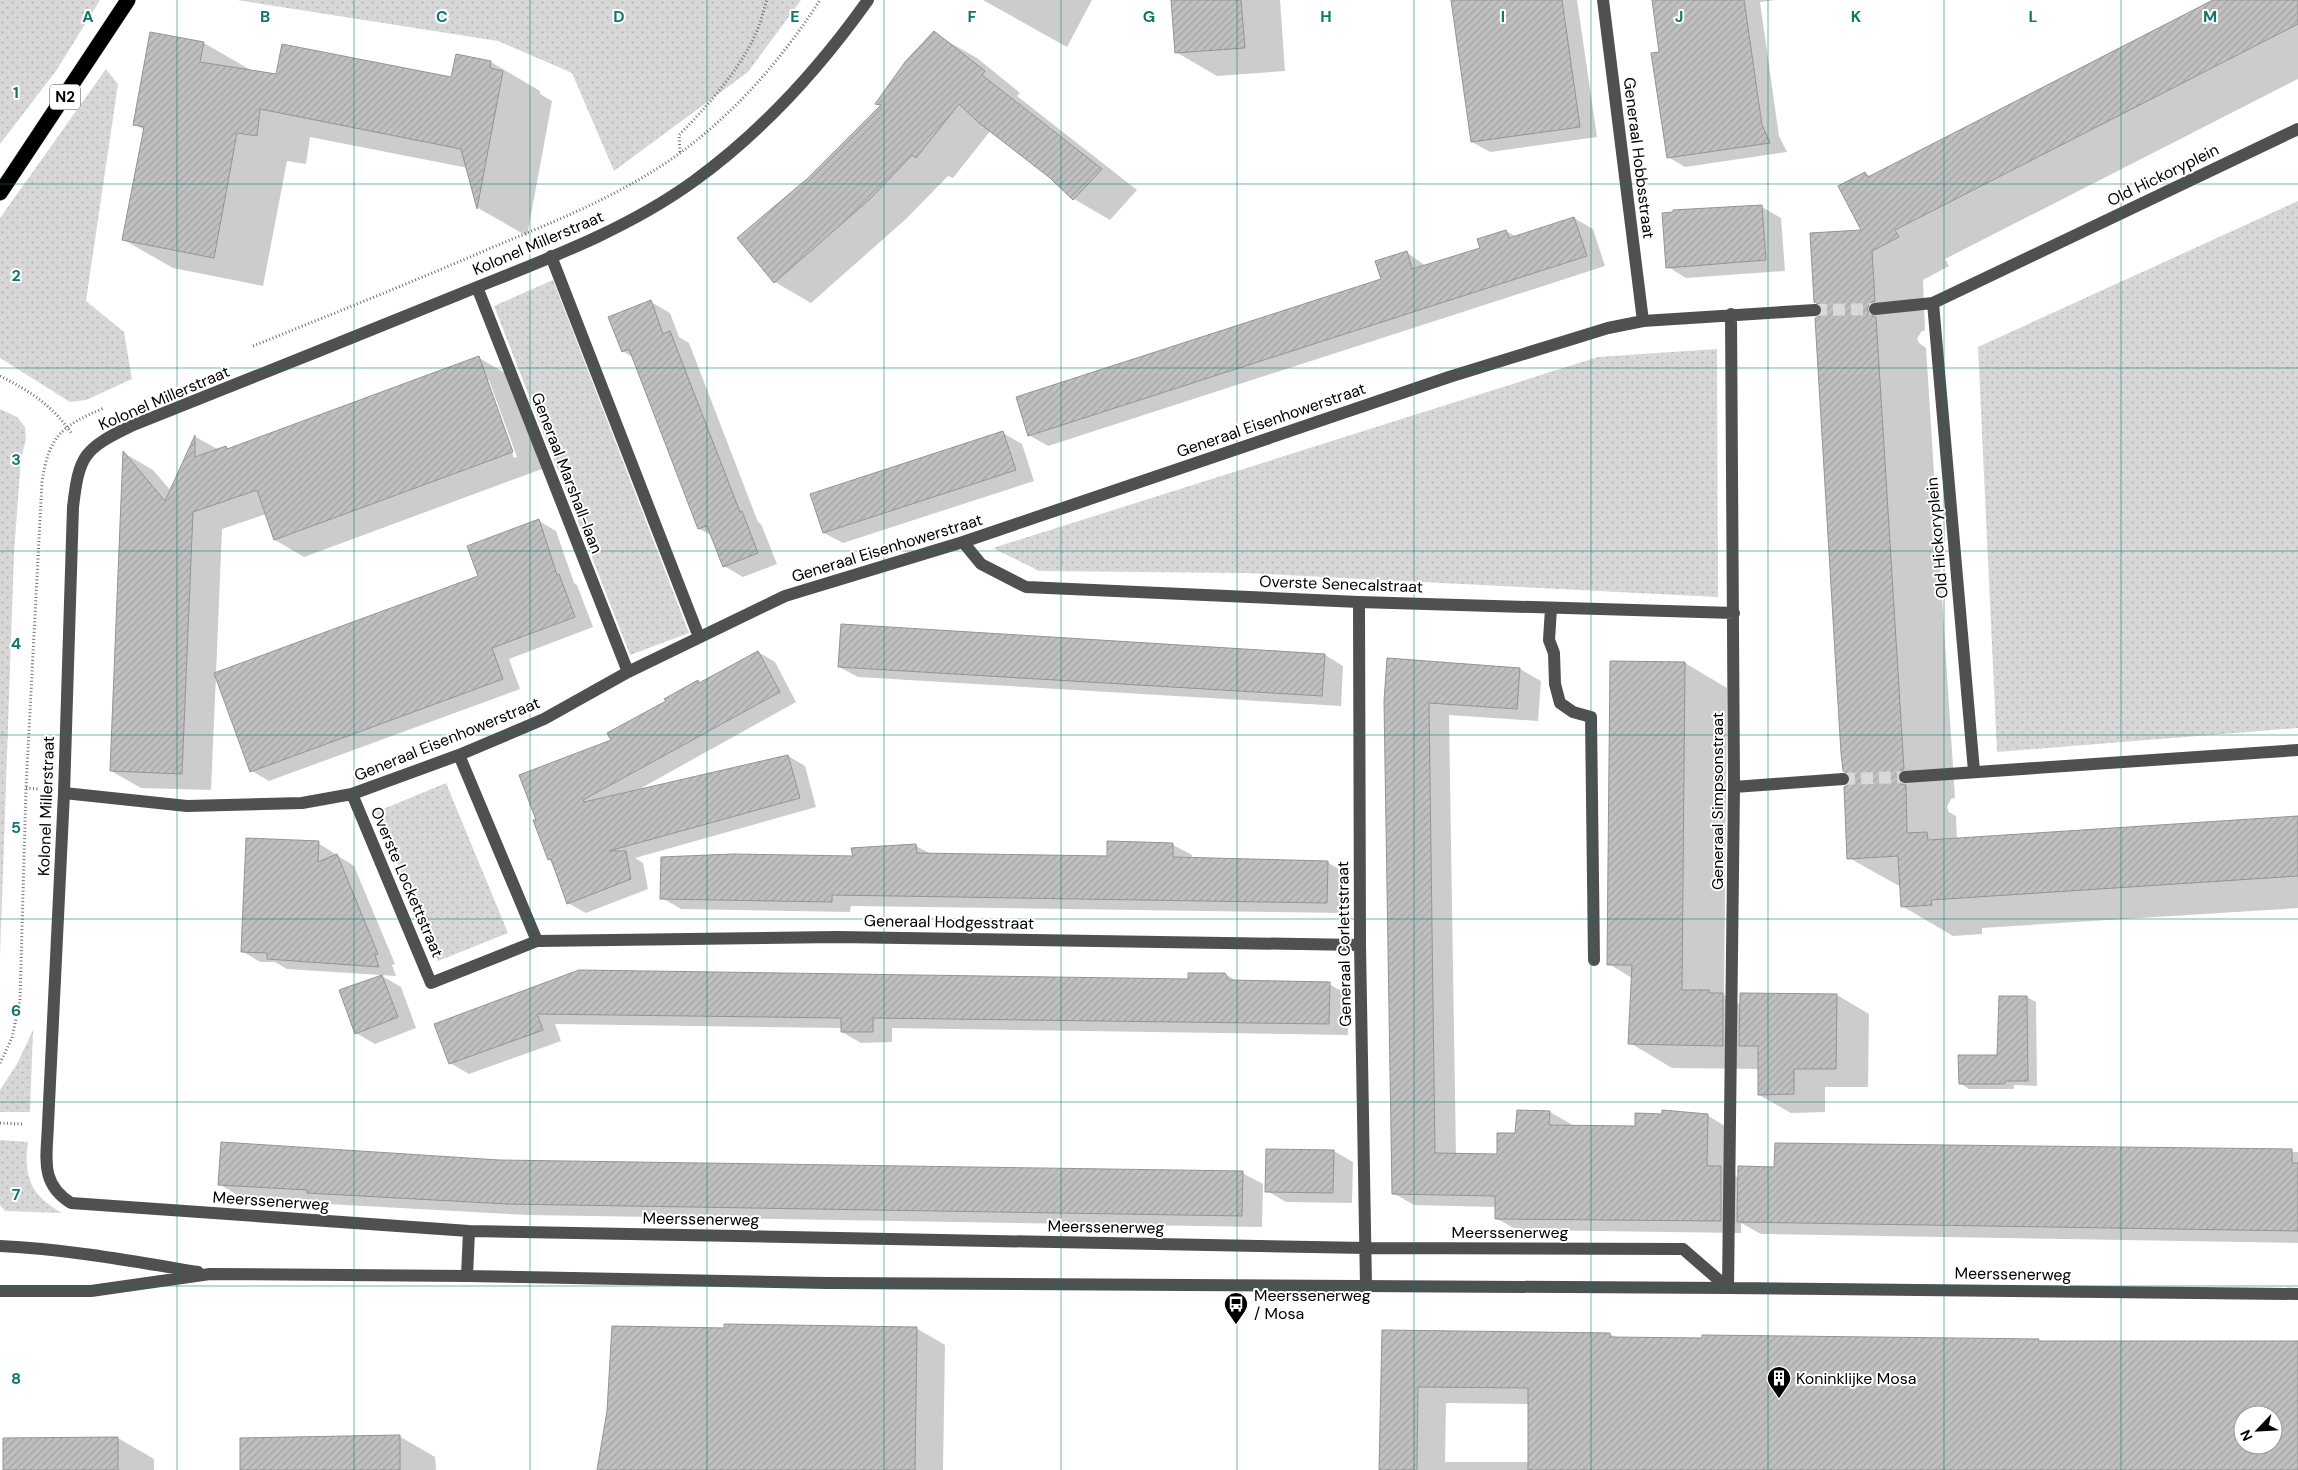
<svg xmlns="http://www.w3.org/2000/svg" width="2298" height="1470" font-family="'DM Sans',sans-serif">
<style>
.grass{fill:url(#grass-dots)}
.shadow{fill:#0003;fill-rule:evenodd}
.building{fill:url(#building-hatch);stroke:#949494;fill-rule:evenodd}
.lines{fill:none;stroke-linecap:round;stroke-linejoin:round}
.minor-tunnel{stroke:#d9d9d9;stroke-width:12;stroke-dasharray:12 6;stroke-linecap:butt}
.highway-casing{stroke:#dbdbdb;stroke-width:16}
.path{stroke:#727272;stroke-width:3;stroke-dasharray:1 2.5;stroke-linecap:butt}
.minor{stroke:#505050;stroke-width:12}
.highway{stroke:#000;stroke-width:15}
.grid{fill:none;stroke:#0f766e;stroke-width:1;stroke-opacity:0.55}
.labels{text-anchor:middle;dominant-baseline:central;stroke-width:4;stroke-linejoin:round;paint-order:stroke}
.shield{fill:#fff;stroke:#4c4c4c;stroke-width:1}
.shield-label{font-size:15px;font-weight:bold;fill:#000}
.street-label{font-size:16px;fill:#000;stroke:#fff}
.poi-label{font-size:16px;fill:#000;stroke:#fff;text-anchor:start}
.grid-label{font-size:16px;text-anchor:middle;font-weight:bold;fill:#0f766e;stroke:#fff;stroke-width:4;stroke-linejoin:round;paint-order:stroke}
</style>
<defs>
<pattern id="grass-dots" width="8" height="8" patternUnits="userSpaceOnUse" patternTransform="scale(1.25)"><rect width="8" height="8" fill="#d7d7d7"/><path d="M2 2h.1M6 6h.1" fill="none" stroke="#b7b7b7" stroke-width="1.8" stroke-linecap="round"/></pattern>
<pattern id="building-hatch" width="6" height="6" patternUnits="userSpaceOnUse" patternTransform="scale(1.25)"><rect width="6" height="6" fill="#c0c0c0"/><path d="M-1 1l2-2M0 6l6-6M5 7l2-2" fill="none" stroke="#a3a3a3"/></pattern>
</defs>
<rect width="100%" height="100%" fill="#fff"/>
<path class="grass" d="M0,0H100L56,71L0,144Z
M237,0H801L748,72L614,171L572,73L498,41Z
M106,69L118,84L86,301L124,332L132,379L86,400L70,402L0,358V218Z
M2298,201V728L1997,752L1978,347Z
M553,280L689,633L630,655L494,306Z
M1717,349L1718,597L1246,573L1039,571L993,548L1598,357Z
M0,409L17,417L25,427L26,440L21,458L14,553L0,957Z
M446,783L508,933L438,961L376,812Z
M33,1030L30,1112H0V1090L17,1064Z
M0,1140L28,1142C23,1176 31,1196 62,1213L5,1211L0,1205Z"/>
<path class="shadow" d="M983,0H1092L1067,47Z
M1172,0H1280L1285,71L1217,76L1176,52Z
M1451,0H1577L1597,137L1490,152L1472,142Z
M1653,0H1776L1760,2L1779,136L1787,152L1685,167L1668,157L1661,53Z
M2216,0H2298V79L1945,259L1949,266L1923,280L1925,330L1921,332L1917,339L1919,343L1926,348L1955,798L1951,799L1947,807L1949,812L1956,816L1957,839L2298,817V908L1982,928V934L1953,936L1902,906L1901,887L1849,858V786L1852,779L1821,317L1863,231L1865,173L1871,177Z
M940,37L977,58L1020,93L1017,96L1137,190L1110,220L1074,199L1051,177L991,130L953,178L948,176L906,219L811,303L775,282L738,238L808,179L881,106L877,104Z
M204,43L254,72L277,76L452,78L457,55L491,62L540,91V94L552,101L527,236L478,208L468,168L310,137L306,164L287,161L263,286L173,268L124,240L144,130L135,124Z
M1762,207L1781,218L1785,271L1686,278L1668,267Z
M1574,218L1593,229L1605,266L1048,446L1029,435L1383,280L1406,252L1426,266L1481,249L1506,231L1517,237Z
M651,302L670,313L679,337L689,343L758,522L761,524L777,564L743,577L724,566L713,536L699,529L634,358L623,351Z
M479,358L509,375L542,469L304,557L275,540L266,514L222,529L216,674L479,577L539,521L556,531L574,583L577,585L593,627L509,659L520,689L269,781L252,771L216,676L211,790L141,788L111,771L124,453L153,470L171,491L196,437L219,450L226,447L229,450ZM487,380H489L517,457L514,458Z
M1003,433L1022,444L1034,481L843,543L824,533Z
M758,652L775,662L796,702L636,791L788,756L805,766L816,807L635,858L643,863L648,889L586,913L568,903L534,821L613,741L698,682L701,683Z
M1325,655L1343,666L1341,706L858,677L839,667Z
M1685,663L1727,688L1724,995L1741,1005L1837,995L1869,1014L1868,1087H1825V1112L1791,1113L1759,1095V1069L1672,1068L1630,1043L1632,978L1609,964Z
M1520,669L1541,681L1538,721L1449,715L1456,1155H1498L1516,1135L1550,1112L1571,1124L1570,1127H1636L1707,1115L1728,1128L1727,1171L1739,1178L1775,1168L1776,1144L2298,1152V1243L1761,1234L1741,1223V1233L1517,1230L1496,1218V1207L1414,1205L1393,1193L1385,701Z
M318,843L354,866L395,964L392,965L396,976L287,969L275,962H260L242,951Z
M1173,845L1192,855L1191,859L1327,862L1346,873V913L851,906L850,912L681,909L662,898L916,846L931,854L1108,857Z
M579,971L1189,980L1225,974L1237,981L1329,984L1348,995V1035L892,1028V1042L861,1043L842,1032V1028L555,1024L561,1041L469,1074L450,1063Z
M382,976L401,987L416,1028L375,1044L356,1033Z
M2027,997L2036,1002L2037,1086L2014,1085V1089H1969L1960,1083L1998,1056Z
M1334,1151L1353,1162L1352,1203L1286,1202L1267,1191Z
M499,1161L1242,1173L1263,1184L1262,1227L528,1215L328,1204L323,1201L239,1196L219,1184Z
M916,1328L945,1345L943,1470H599L725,1329Z
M1383,1332L1610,1334L1617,1338L2142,1343L2298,1342V1470H1381ZM1446,1403L1530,1404L1529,1462H1445ZM2243,1415H2273V1445H2243Z
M399,1436L435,1457L436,1470H241Z
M118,1438L154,1459V1470H4Z"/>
<path class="building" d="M1171,0H1241L1245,48L1175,53Z
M1451,0H1562L1580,127L1471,142Z
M1652,0H1744L1762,125L1770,143L1667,158L1651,53L1659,52Z
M2213,0H2298V24L1895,230L1899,237L1872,251L1875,301L1870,303L1867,309L1869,314L1876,317L1904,769L1898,773L1897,778L1901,784L1906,785L1907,833L1927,832L1928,840L2298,816V876L1931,900L1932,905L1901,907L1898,856L1847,859L1844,787L1848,785L1851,779L1849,774L1843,771L1841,753L1815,318L1820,316L1823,310L1821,305L1814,302L1810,233L1861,230L1838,186L1865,172L1868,177Z
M934,31L985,71L982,75L1102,169L1073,200L1050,178L979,123L959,104L916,158L912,155L870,199L774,283L737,238L808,178L881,105L875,104L905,62Z
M150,32L204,42L200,62L276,74L282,44L451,77L456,54L491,61L490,68L503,71L477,209L461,149L260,109L257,136L237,133L214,258L122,240L144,127L133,125Z
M1762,205L1766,260L1666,268L1662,213L1673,212V210Z
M1574,217L1587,256L1028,436L1016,397L1381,279L1375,261L1407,251L1412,269L1480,248L1477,239L1506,230L1509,238Z
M651,300L663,334L670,331L740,512L742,511L758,553L723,567L707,526L698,529L629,349L622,352L608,317Z
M479,356L513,452L274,540L257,490L193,512L182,774L110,771L123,451L165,501L195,435V457L226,446L227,449Z
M1003,431L1016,470L823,533L810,494Z
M539,519L557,575L559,574L575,617L492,648L503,679L250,772L214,673L478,576L467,546Z
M841,624L1325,654L1322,696L838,667Z
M758,651L780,692L583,800L584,802L788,755L800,798L609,851H626L631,879L567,904L551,859L548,860L533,820H536L519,775L611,740L607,733L666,701L664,699L698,680L699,683Z
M1387,658L1520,668L1517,709L1429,703L1435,1153L1497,1154V1133H1515L1517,1110L1550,1111L1549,1125L1635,1126V1113L1662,1114V1110L1708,1114L1707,1166H1721V1221L1495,1219V1196L1392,1194L1384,701Z
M1610,661L1685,662L1682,990H1709V993H1723V1046L1628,1044L1632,965H1607Z
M246,838L319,841L318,862L337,854L378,954L375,955L379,967L267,959V953L241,952Z
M1107,841L1173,843V857L1328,861L1327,903L832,895V902L660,899L661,857L733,854L853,856L851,848L916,844L917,853L1107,856Z
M579,970L1188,979V973H1225L1229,980L1330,982L1329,1024L873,1018V1032H841V1018L537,1014L543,1030L449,1064L434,1024Z
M382,975L398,1017L355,1034L339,990Z
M1740,993L1837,994L1836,1069H1794V1094L1758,1095V1046H1739Z
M1999,996H2027L2028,1081H2005V1084H1959L1958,1055H1997Z
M221,1142L499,1160L1243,1171L1242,1216L507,1204L307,1193V1190L218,1185Z
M1775,1143L2292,1149V1163H2298V1231L1737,1222L1738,1166L1774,1167Z
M1266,1149L1334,1150L1333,1193L1265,1192Z
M724,1324L917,1327L915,1470H597L607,1411L612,1326L724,1328Z
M1382,1330L1610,1333V1337L1702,1338V1335L2039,1339L2038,1341H2298V1470H1528V1388L1418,1387L1417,1470H1379ZM2243,1415H2273V1445H2243Z
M400,1435V1470H240V1438Z
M118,1437V1470H3V1438Z"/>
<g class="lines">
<path class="minor-tunnel" d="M1815,310L1875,309
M1843,779L1905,777"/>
<g class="highway-casing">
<path id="highway" d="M0,193L128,0"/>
</g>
<path class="path" d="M680,152L679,135C706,108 741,68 756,33C761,23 763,11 767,0
M253,346C335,313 417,280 498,245C561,219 625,193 680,153C737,111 782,59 820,0
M0,376C30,391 53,406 72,434
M26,788L38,789
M0,1063L12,1038L20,1000L26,788L42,482C49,435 62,426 104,408
M0,1123L22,1124"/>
<path class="minor" d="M868,0C819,69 763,131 694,181C621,234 533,264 450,298C344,341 237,384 131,426C83,449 79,456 73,507L64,793L48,1124C47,1157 39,1183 71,1203L469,1231L1366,1248L1683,1249L1728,1288
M1603,0L1643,321
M551,256L699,637
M477,287L628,672
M1933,303L1974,771
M1875,309L1933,303L2298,129
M963,542L981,564L1026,587L1359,602L1734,613
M1359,602L1360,945L1366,1286
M1551,608L1549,640L1554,653L1555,684L1560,703L1573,712L1591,717L1594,960
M459,755L537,941
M1905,777L2298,750
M1734,787L1843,779
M64,793L187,806L302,803L352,794L459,755L544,719L628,672L785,596L963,542L1449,377L1608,328L1643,321L1815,310
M352,794L431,983L537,941L837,937L1360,945
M0,1246C67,1249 132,1261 198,1272
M467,1276L469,1231
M1728,1288L1734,787L1731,314
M0,1291H91L210,1274L467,1276L827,1283L1728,1288L2298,1294"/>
<use href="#highway" class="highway"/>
</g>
<path class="grid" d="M177,0V1470M354,0V1470M530,0V1470M707,0V1470M884,0V1470M1061,0V1470M1237,0V1470M1414,0V1470M1591,0V1470M1768,0V1470M1944,0V1470M2121,0V1470M0,184H2298M0,368H2298M0,551H2298M0,735H2298M0,919H2298M0,1102H2298M0,1286H2298"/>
<defs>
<g id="bus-pin" transform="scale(1.25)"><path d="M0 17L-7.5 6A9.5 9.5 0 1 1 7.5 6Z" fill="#000" stroke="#fff"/><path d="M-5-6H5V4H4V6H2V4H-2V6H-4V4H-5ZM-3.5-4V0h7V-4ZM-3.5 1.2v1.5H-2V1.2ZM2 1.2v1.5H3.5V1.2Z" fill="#fff"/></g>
<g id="building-pin" transform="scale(1.25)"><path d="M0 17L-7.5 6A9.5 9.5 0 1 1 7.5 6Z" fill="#000" stroke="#fff"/><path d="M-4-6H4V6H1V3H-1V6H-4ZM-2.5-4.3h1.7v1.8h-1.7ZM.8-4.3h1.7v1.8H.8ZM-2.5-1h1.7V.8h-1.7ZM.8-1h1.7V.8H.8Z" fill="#fff"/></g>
</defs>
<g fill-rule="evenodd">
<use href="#bus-pin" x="1236" y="1304"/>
<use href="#building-pin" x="1779" y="1378"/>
</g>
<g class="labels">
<rect class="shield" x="50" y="84.5" width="30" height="25" rx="4"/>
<g class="shield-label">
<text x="65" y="97">N2</text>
</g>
<g class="street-label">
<text transform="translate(1639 158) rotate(83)">Generaal Hobbsstraat</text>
<text transform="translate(2163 175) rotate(-26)">Old Hickoryplein</text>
<text transform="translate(538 243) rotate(-23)">Kolonel Millerstraat</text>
<text transform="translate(164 398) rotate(-23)">Kolonel Millerstraat</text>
<text transform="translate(1271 420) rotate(-19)">Generaal Eisenhowerstraat</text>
<text transform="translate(567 473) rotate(69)">Generaal Marshall-laan</text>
<text transform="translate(1937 538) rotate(-95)">Old Hickoryplein</text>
<text transform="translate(887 548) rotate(-17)">Generaal Eisenhowerstraat</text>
<text transform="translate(1341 584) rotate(2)">Overste Senecalstraat</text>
<text transform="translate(447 739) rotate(-22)">Generaal Eisenhowerstraat</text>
<text transform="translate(1717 801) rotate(-90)">Generaal Simpsonstraat</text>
<text transform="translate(46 806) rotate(-88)">Kolonel Millerstraat</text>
<text transform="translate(407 882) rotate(67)">Overste Lockettstraat</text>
<text transform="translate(949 922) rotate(1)">Generaal Hodgesstraat</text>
<text transform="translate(1344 944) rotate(-91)">Generaal Corlettstraat</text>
<text transform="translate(271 1201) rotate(4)">Meerssenerweg</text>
<text transform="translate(701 1219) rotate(1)">Meerssenerweg</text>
<text transform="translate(1106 1227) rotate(1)">Meerssenerweg</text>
<text x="1510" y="1232">Meerssenerweg</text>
<text transform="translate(2013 1274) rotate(1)">Meerssenerweg</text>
</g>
<g class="poi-label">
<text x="1254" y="1295">Meerssenerweg<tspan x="1254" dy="18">/ Mosa</tspan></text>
<text x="1796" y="1378">Koninklijke Mosa</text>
</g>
</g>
<g class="grid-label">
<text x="88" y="22">A</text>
<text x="265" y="22">B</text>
<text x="442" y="22">C</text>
<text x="619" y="22">D</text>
<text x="795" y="22">E</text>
<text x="972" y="22">F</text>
<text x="1149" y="22">G</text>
<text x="1326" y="22">H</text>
<text x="1503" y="22">I</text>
<text x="1679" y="22">J</text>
<text x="1856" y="22">K</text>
<text x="2033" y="22">L</text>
<text x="2210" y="22">M</text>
<text x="16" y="98">1</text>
<text x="16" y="281">2</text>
<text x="16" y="465">3</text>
<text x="16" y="649">4</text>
<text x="16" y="833">5</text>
<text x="16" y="1016">6</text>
<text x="16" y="1200">7</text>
<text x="16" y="1384">8</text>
</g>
<g transform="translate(2258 1430) rotate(245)"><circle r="24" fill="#ffffff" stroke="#999999"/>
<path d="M0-4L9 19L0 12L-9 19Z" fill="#000000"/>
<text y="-8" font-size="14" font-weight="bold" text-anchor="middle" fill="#000000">N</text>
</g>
</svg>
